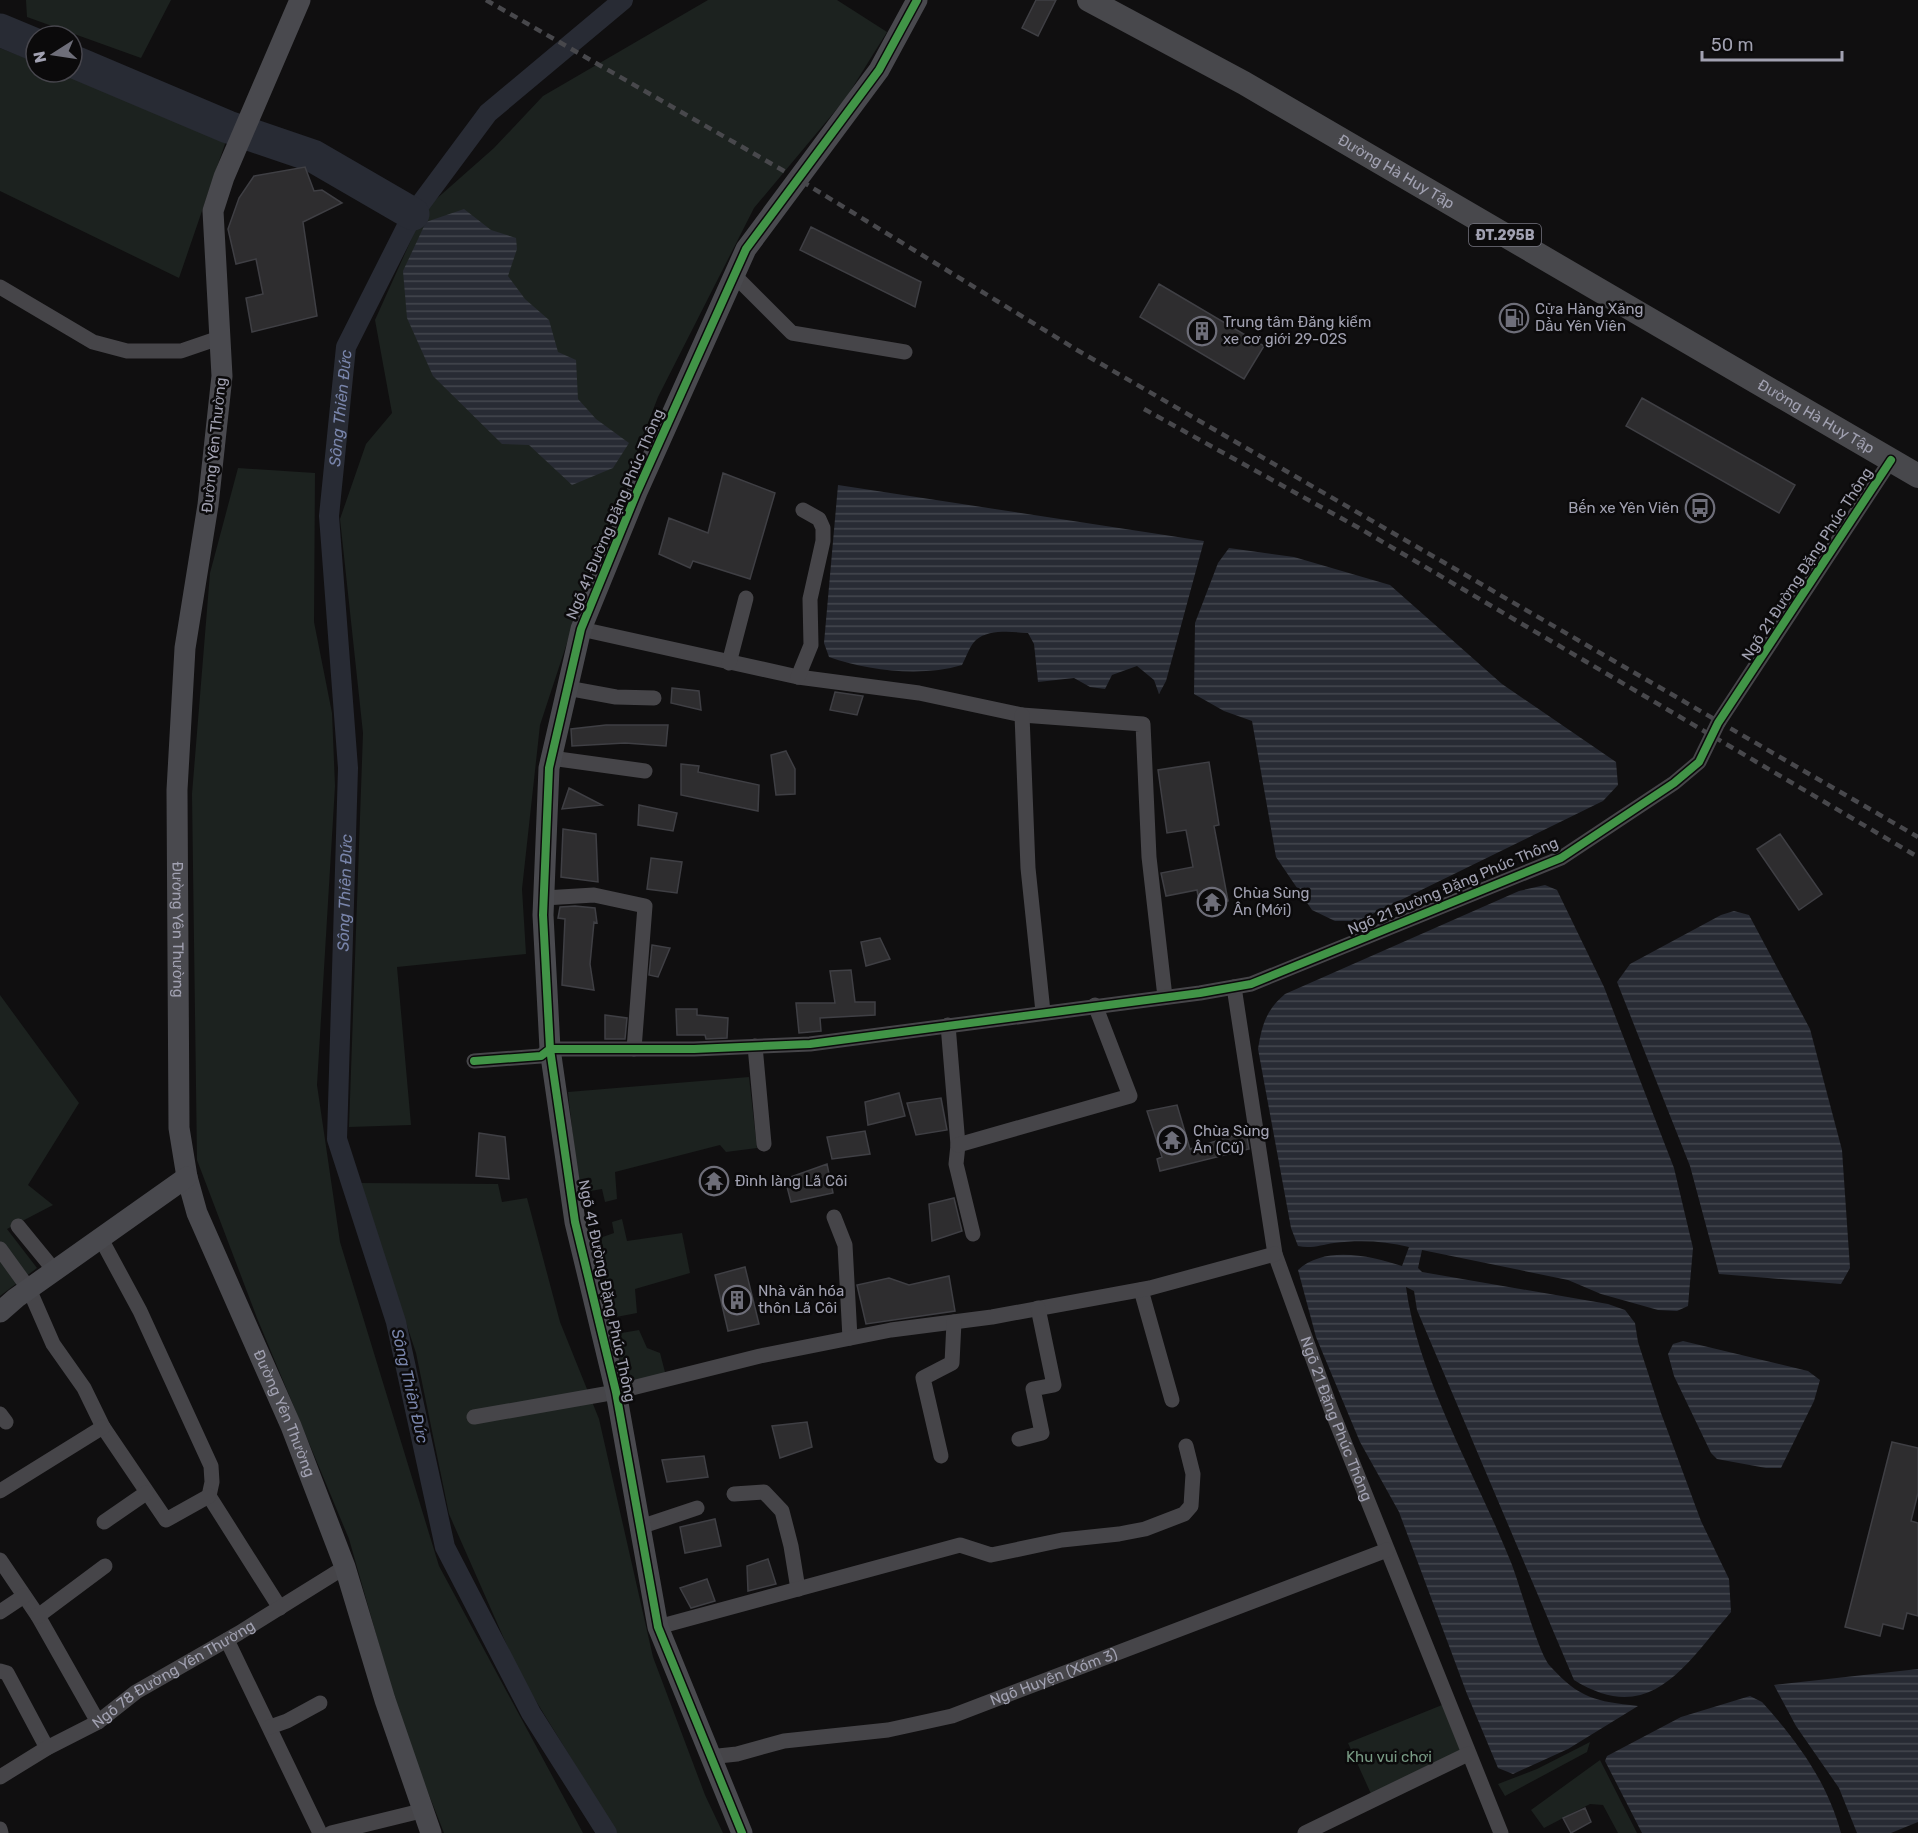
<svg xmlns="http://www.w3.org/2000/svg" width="1918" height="1833" font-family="Rubik,sans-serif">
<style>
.green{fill:#1c221f}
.water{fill:url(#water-rules)}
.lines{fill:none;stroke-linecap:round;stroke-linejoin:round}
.canal{stroke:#282b34;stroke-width:20}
.river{stroke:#282b34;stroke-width:33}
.building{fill:#2e2d2f;stroke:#3f3f44;stroke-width:1.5}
.street{stroke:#464549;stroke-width:15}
.secondary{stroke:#49494e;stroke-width:21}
.primary{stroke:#48484c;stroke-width:24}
.rail{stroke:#48484c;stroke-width:4.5;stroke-dasharray:8 6;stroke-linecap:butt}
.cycleway-casing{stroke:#0b0a0b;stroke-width:11}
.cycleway{stroke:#419447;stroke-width:8}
.labels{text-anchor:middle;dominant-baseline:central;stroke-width:5;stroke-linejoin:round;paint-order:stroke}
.shield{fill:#0b0a0b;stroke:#74747f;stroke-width:1.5}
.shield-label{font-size:14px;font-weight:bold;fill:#a1a1b1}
.street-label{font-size:15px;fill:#a1a1b1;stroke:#0b0a0b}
.poi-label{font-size:15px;fill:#a1a1b1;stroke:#0b0a0b;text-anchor:start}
.park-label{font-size:15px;fill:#799b85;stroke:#0b0a0b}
.water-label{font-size:16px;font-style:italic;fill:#7985ab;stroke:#0b0a0b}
</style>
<defs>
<pattern id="water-rules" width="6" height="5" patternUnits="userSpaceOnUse" patternTransform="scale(1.5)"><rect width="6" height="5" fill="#282b34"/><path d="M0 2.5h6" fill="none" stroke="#44474f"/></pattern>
</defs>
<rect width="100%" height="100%" fill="#100f10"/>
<path class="green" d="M26,0H171L141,58L27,17Z
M708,0H837L887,32L846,98L754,208L658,397L588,579L540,725L522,889L526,954L397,967L411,1125L349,1127L363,733L340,519L366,444L392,413L375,320L425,209L494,148L543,96Z
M0,48L36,62V72H60L227,138L179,278L0,191Z
M238,468L315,473L314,622L332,713L335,786L317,1085L340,1242L439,1566L583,1833H444L403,1729L349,1539L257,1318L197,1160L192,794L210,573Z
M0,995L79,1103L28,1185L53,1205L7,1229L37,1268L0,1296Z
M749,1077L757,1148L726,1152L720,1145L615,1172L617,1199L605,1202L602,1189L579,1193L568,1092Z
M360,1183L498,1184L502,1202L527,1198L560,1322L599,1419L653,1657L705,1795L723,1833H617L520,1675L449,1514L416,1353Z
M622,1219L627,1241L682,1233L690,1273L635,1289L637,1313L611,1318L594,1240L614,1233L612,1222Z
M639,1330L647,1348L660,1353L666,1376L622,1391L610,1335Z
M1442,1705L1463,1752L1372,1796L1348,1743Z
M1590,1742L1587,1752L1505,1796L1498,1784L1537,1769Z
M1600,1760L1637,1833H1618L1603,1805L1590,1804L1544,1828L1531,1810Z"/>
<path class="water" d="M464,209L491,230L516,238L517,249L508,276L525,299L549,320L558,352L576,360L578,399L596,419L629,443L613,468L572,485L529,445L502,444L433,376L407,318L403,271L426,222Z
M838,485L1204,541L1166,681L1159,694L1154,680L1137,666L1112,675L1105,689L1090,687L1074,678L1038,682L1034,644L1028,633C1012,632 989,629 976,640C970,645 966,658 962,665C922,677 869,671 829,657L824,643Z
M1229,548L1294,557L1390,585L1502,684L1616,762L1618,785L1603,801L1358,921H1335L1312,910L1276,857L1252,721L1224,711L1194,694L1195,623L1218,563Z
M1545,885L1557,890L1604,987L1674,1168L1693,1248L1688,1306L1677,1311L1658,1310L1601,1294L1568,1280L1422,1250L1418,1268L1422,1272L1608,1304L1625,1310L1635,1323L1638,1342L1661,1413L1701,1521L1729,1579L1731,1612C1686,1664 1651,1728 1574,1680L1417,1310L1414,1291L1406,1287C1418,1378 1476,1475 1510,1560C1519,1581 1538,1653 1550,1666C1580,1699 1595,1701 1638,1706L1568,1749L1513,1774L1498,1768L1467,1694L1399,1512L1360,1442L1316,1337L1298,1270C1325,1245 1371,1256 1402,1266L1409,1247C1385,1241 1359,1240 1334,1243C1321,1245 1311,1249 1298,1246L1291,1228L1258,1049C1262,1025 1266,1010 1285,994L1519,891Z
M1734,911L1749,915L1810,1029L1842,1150L1850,1268L1841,1284L1719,1274L1690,1166L1617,982L1630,964L1721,915Z
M1683,1341L1808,1371L1820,1380L1814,1401L1781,1468H1766L1717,1459L1711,1453L1674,1376L1668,1354L1673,1344Z
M1918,1669V1822L1891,1833H1857L1839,1788L1796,1726L1774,1685Z
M1750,1696L1762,1702C1797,1741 1827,1781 1841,1833H1642L1605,1761L1607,1756L1681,1717Z"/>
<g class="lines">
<path class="canal" id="s1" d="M607,1833L531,1713L445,1547L396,1322L337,1139L348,768L329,516L346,347L413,214L488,113L623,0"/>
<path class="river" d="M0,30L36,45
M72,61L228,127L313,156L413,214"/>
</g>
<path class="building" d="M1036,0H1056L1038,36L1022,28Z
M305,167L314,191L322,190L342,203L303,222L317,316L252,332L246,298L263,294L256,259L236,264L228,229L239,198L254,176Z
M811,227L921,282L915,307L800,250Z
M1159,284L1264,346L1244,379L1140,317Z
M1642,398L1795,485L1779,513L1626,426Z
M723,473L775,493L750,579L693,561L690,568L659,554L669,518L708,533Z
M672,688L699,691L701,710L671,703Z
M835,692L863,696L857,715L830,710Z
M606,725H668L666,746L625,743L572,746L571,729Z
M786,751L795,769V794L776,795L771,755Z
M1209,762L1219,825L1214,826L1228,901L1200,906L1197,890L1166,896L1161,873L1193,867L1186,830L1167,833L1158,770Z
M681,764L699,766L698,772L759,785L758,811L681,795Z
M569,788L602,805L562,809Z
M639,805L677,813L673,831L638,825Z
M563,829L596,834L598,882L561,877Z
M1780,834L1822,894L1799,910L1757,849Z
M651,858L682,862L677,893L647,889Z
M575,906L595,908L597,923L594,922L590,964L594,990L562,985L565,919L558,918L560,907Z
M880,938L890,959L866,966L861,942Z
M652,945L670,948L658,977L649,975Z
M851,970L855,1002H875V1015L820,1018L821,1031L799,1033L796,1003H835L830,971Z
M676,1009H697V1015L728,1018L727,1038L706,1039L705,1035H677Z
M605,1015L627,1018L625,1039H605Z
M899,1093L905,1116L868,1125L865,1102Z
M941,1098L947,1130L916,1135L907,1103Z
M1177,1105L1190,1149L1246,1132L1249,1149L1160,1171L1157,1159L1162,1157L1147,1111Z
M865,1131L870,1154L832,1159L827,1137Z
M479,1133L505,1137L509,1179L476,1176Z
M827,1164L833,1193L791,1202L785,1179Z
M954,1198L962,1231L932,1241L929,1204Z
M745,1267L759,1324L728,1331L715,1275Z
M949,1276L955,1311L866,1324L857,1285L889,1278L909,1285Z
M807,1422L812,1447L780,1458L772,1426Z
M1892,1442L1918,1448V1493L1911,1521L1918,1523V1616L1907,1613L1903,1629L1883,1624L1880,1636L1845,1627Z
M704,1456L708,1477L667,1482L662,1460Z
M715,1519L721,1546L685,1553L680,1527Z
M768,1559L776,1584L748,1591L747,1566Z
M707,1579L715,1601L691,1608L680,1588Z
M1585,1808L1591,1822L1571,1833L1563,1818Z"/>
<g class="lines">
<g class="street">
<path d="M734,275L792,333L905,352"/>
<path d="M0,287L93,342L127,351H181L219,338"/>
<path d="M581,629L798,677L919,693L1022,715L1143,724L1149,857L1165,997"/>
<path d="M729,663L746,598"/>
<path d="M798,677L811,645L810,599L823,541V528L819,519L803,510"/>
<path d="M567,688L616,697L654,698"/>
<path d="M1022,715L1028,868L1043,1012"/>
<path d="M551,758L645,771"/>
<path d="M544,898L594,895L645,906L634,1049"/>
<path id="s2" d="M1234,987L1275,1254L1331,1409L1501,1833"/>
<path d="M948,1025L958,1145L956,1164L973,1234"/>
<path d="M755,1046L764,1144"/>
<path d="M474,1061L541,1056L550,1049H694L810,1044L1200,993L1251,984L1561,858L1674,783L1699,762L1718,723L1891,460"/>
<path d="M958,1145L1130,1096L1095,1005"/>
<path d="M834,1217L845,1245L850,1338"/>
<path d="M18,1226L54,1270"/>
<path d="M100,1237L140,1311L211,1466L212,1482L209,1496L280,1608"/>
<path d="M0,1249L29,1289L53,1344L84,1388L103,1427L166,1520L209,1496"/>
<path d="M1141,1290L1172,1400"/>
<path d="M0,1414L6,1422"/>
<path d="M474,1417L616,1392L760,1356L891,1330L992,1317L1150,1288L1275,1254"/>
<path d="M1019,1439L1042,1433L1033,1389L1054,1385L1038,1308"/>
<path d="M941,1456L923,1378L952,1363L954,1322"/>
<path d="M0,1491L103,1427"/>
<path d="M734,1494L764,1492L782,1511L791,1546L798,1589"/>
<path d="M104,1522L146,1493"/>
<path d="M640,1527L697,1508"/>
<path d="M0,1560L38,1616L98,1722"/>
<path d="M0,1612L24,1596"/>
<path d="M38,1616L105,1566"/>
<path d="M658,1627L960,1545L991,1555L1062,1540L1119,1534L1145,1529L1184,1514L1191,1506L1193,1474L1186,1446"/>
<path d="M227,1640L320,1833"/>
<path d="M0,1671L7,1673L47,1748"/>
<path d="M270,1727L287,1721L320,1703"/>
<path id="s3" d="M709,1757L737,1754L784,1741L888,1730L952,1716L1387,1550"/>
<path id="s4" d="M0,1777L47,1748L98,1722L136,1692L239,1633L345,1567"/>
<path d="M0,1829L1,1833"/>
<path d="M331,1833L425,1810"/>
<path d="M1305,1833L1468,1754"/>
</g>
<g class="secondary">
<path id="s5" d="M300,0L224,177L213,211L222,376L208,505L185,648L177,790L179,1128L187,1177L197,1213L291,1426L345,1567L385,1700L431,1833"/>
<path d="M0,1312L16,1298L187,1177"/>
<path d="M742,1833L658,1627L616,1392L575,1222L550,1049L543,915L549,768L581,629L637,492L746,249L879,70L917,0"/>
</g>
<path class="primary" id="s6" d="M1089,0L1244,83L1918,476"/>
<path class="rail" d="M486,0L798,179L1077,350L1918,837
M1144,409L1359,528L1918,857"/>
<g class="cycleway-casing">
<path id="cycleway" d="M474,1061L541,1056L550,1049H694L810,1044L1200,993L1251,984L1561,858L1674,783L1699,762L1718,723L1891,460
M742,1833L658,1627L616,1392L575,1222L550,1049L543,915L549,768L581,629L637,492L746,249L879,70L917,0"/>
</g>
<use href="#cycleway" class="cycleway"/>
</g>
<defs>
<g id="fuel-ring" transform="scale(1.5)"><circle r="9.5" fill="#0b0a0b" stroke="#6e6e79" stroke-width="1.5"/><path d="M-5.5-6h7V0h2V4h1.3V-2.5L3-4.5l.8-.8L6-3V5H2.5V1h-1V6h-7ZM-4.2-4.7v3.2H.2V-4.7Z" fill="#6e6e79"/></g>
<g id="building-ring" transform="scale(1.5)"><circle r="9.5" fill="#0b0a0b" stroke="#6e6e79" stroke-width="1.5"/><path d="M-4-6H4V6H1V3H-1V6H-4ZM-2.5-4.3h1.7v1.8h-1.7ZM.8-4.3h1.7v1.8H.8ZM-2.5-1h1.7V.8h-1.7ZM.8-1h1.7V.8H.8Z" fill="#6e6e79"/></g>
<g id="bus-ring" transform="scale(1.5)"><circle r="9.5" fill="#0b0a0b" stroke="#6e6e79" stroke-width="1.5"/><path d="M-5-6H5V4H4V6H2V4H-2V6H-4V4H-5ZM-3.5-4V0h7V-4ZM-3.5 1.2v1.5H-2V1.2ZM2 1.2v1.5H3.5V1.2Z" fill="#6e6e79"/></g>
<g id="temple-ring" transform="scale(1.5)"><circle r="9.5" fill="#0b0a0b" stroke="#6e6e79" stroke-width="1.5"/><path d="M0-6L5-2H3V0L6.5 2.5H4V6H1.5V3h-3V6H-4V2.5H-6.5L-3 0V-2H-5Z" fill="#6e6e79"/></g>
</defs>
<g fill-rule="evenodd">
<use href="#fuel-ring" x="1514" y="318"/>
<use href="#building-ring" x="1202" y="331"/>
<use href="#bus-ring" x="1700" y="508"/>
<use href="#temple-ring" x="1212" y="902"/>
<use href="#temple-ring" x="1172" y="1140"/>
<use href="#temple-ring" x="714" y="1181"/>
<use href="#building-ring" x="737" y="1300"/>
</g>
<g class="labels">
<rect class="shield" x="1469" y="224" width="72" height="22" rx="4.5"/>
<g class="shield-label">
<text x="1505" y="235">ĐT.295B</text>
</g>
<g class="street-label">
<text stroke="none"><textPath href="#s6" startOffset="352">Đường Hà Huy Tập</textPath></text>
<text stroke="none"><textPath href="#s6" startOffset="838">Đường Hà Huy Tập</textPath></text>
<text transform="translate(214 445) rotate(-84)">Đường Yên Thường</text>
<text transform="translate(615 514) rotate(-67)">Ngõ 41 Đường Đặng Phúc Thông</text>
<text transform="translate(1807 564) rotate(-57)">Ngõ 21 Đường Đặng Phúc Thông</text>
<text transform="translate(1453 886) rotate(-23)">Ngõ 21 Đường Đặng Phúc Thông</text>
<text stroke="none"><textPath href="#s5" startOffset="950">Đường Yên Thường</textPath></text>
<text transform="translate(607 1291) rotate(78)">Ngõ 41 Đường Đặng Phúc Thông</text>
<text stroke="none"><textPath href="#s5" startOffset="1454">Đường Yên Thường</textPath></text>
<text stroke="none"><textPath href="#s2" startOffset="446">Ngõ 21 Đặng Phúc Thông</textPath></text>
<text stroke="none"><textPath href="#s4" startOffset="202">Ngõ 78 Đường Yên Thường</textPath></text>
<text stroke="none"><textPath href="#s3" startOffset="356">Ngõ Huyện (Xóm 3)</textPath></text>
</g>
<g class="poi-label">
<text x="1535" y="309">Cửa Hàng Xăng<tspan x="1535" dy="17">Dầu Yên Viên</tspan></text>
<text x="1223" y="322">Trung tâm Đăng kiểm<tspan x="1223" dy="17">xe cơ giới 29-02S</tspan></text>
<text x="1679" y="508" text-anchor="end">Bến xe Yên Viên</text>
<text x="1233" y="893">Chùa Sùng<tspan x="1233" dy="17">Ân (Mới)</tspan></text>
<text x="1193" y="1131">Chùa Sùng<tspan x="1193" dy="17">Ân (Cũ)</tspan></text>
<text x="735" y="1181">Đình làng Lã Côi</text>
<text x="758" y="1291">Nhà văn hóa<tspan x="758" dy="17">thôn Lã Côi</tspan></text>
</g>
<g class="park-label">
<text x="1389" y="1757">Khu vui chơi</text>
</g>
<g class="water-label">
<text stroke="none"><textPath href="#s1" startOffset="1484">Sông Thiên Đức</textPath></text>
<text stroke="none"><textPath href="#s1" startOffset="998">Sông Thiên Đức</textPath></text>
<text transform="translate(410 1386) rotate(77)">Sông Thiên Đức</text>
</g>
</g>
<g transform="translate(54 54) rotate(258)"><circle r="28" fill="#0b0a0b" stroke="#47464d" stroke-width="1.5"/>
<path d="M0-4.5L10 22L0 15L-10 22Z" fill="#6e6e79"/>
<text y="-9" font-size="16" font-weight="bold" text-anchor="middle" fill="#a1a1b1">N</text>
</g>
<path d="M1702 51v9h140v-9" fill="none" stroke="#a1a1b1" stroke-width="3"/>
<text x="1711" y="51" font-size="18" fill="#a1a1b1" stroke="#0b0a0b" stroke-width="4.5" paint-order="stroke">50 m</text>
</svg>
